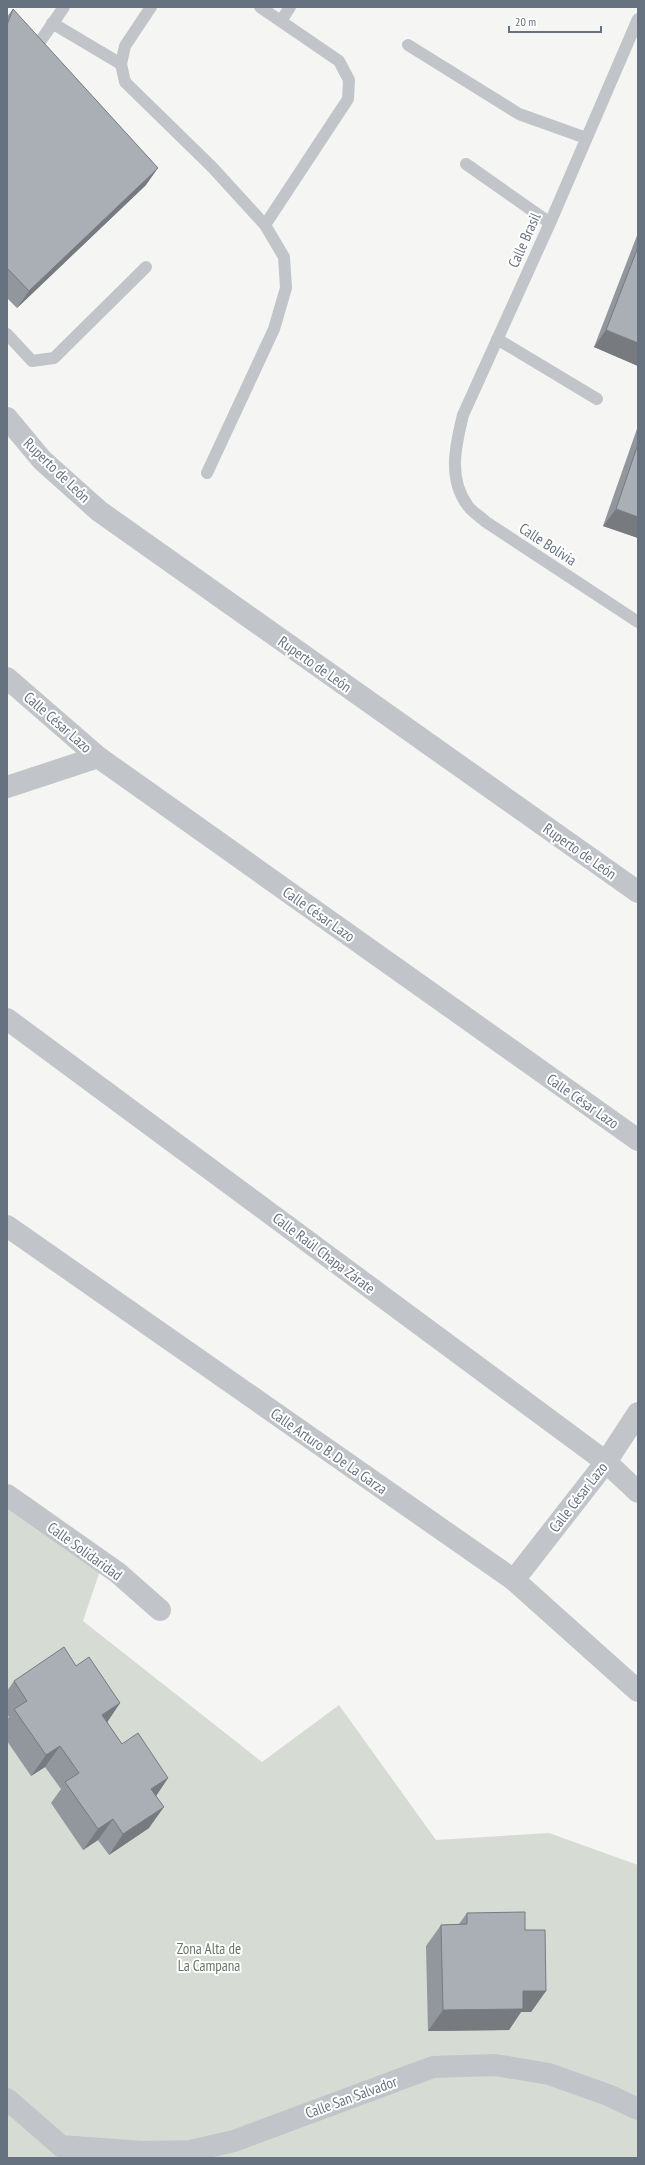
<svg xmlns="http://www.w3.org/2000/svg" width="645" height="2165" font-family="'PT Sans Narrow',sans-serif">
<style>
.green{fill:#d6dcd4}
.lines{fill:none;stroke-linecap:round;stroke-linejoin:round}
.service{stroke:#c1c4c8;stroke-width:12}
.minor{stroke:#c1c4c8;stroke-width:22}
.tertiary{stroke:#c1c4c8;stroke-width:22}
.wall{fill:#92969d}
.shaded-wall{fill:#777a7f}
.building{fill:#aaafb6;stroke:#777a7f}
.labels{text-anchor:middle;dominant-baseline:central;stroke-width:4;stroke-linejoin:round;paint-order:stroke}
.street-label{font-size:15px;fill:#677281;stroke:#fff}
.park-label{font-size:15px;fill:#677966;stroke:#fff}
</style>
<rect width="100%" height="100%" fill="#f5f6f3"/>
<path class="green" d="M7,1500L103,1562L83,1621L262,1762L339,1705L436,1840L549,1833L638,1865V2158H7Z"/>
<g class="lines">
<path class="service" d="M151,7L125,46L121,64L125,82L212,167L265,225L284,257L286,288L274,329L207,473
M260,7L339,61L349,80L348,99L265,225
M638,19L550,223L463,415C456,444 447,478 468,506C472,512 481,517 486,522L638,622
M281,21L290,7
M52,23L121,64
M408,45L519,114L586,138
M35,49L64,7
M466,164L550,223
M7,334L32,361L54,358L146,267
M497,339L597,399"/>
<path class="minor" d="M7,678L98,757L638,1140
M7,787L98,757
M7,1019L606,1462L638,1492
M7,1226L514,1580L638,1691
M7,1495L118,1573L160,1610
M514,1580L606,1462L638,1413
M7,2099L61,2146L74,2153
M61,2146L143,2152L190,2151L234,2141L433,2067L495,2065L549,2074L608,2095L638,2109"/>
<path class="tertiary" d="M7,418L42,460L99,511L638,892"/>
</g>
<path class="wall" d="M13,9L146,185L17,308L7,298V17Z
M638,233V366L594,347Z
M638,426V538L603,526Z
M76,1666L120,1703L107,1722L122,1744L168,1778L156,1796L149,1828L109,1855L98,1840L83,1850L51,1803L61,1789L45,1767L31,1776L7,1741V1719L9,1717L7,1714V1691L14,1681Z
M467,1913L525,1930L546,1991L531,2012H521L509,2030L428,2031L426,1946L441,1925L459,1924Z"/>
<path class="shaded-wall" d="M158,168L146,185L17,308L29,291Z
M606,330L638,343V366L594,347Z
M616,509L638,517V538L603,526Z
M120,1703L106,1724L102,1715Z
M60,1746L45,1767L31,1776L46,1755Z
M168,1778L154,1799L151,1789Z
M164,1807L149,1828L109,1855L123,1834Z
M113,1819L98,1840L83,1850L98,1829Z
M523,1991H546L531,2012H521L509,2030L428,2031L443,2010Z"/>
<path class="building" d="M13,9L158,168L29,291L7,268V25Z
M638,247V343L606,330Z
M638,444V517L616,509Z
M64,1647L76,1666L89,1657L120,1703L102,1715L122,1744L138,1733L168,1778L151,1789L164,1807L123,1834L113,1819L98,1829L65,1782L79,1773L60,1746L46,1755L14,1709L27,1701L14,1681Z
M525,1912V1930H545L546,1991H523V2009L443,2010L441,1925L467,1924V1913Z"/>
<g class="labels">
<g class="street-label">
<text transform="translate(524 240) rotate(-66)">Calle Brasil</text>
<text transform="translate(57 470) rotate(44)">Ruperto de León</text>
<text transform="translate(548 544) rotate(33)">Calle Bolivia</text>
<text transform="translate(315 664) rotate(35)">Ruperto de León</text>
<text transform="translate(58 722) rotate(41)">Calle César Lazo</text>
<text transform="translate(580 851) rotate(35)">Ruperto de León</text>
<text transform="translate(319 914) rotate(35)">Calle César Lazo</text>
<text transform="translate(583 1101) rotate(35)">Calle César Lazo</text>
<text transform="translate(324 1253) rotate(37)">Calle Raúl Chapa Zárate</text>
<text transform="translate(329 1451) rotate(35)">Calle Arturo B. De La Garza</text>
<text transform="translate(578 1497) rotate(-52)">Calle César Lazo</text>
<text transform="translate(85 1551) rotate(36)">Calle Solidaridad</text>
<text transform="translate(351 2097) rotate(-20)">Calle San Salvador</text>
</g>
<g class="park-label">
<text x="209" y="1948">Zona Alta de<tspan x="209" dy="17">La Campana</tspan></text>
</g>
</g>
<rect width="645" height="2165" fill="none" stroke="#677281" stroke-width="16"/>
<path d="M509 26v6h92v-6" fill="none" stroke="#677281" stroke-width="2"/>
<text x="515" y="26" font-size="12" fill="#677281" stroke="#ffffff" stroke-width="3" paint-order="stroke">20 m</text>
</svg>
